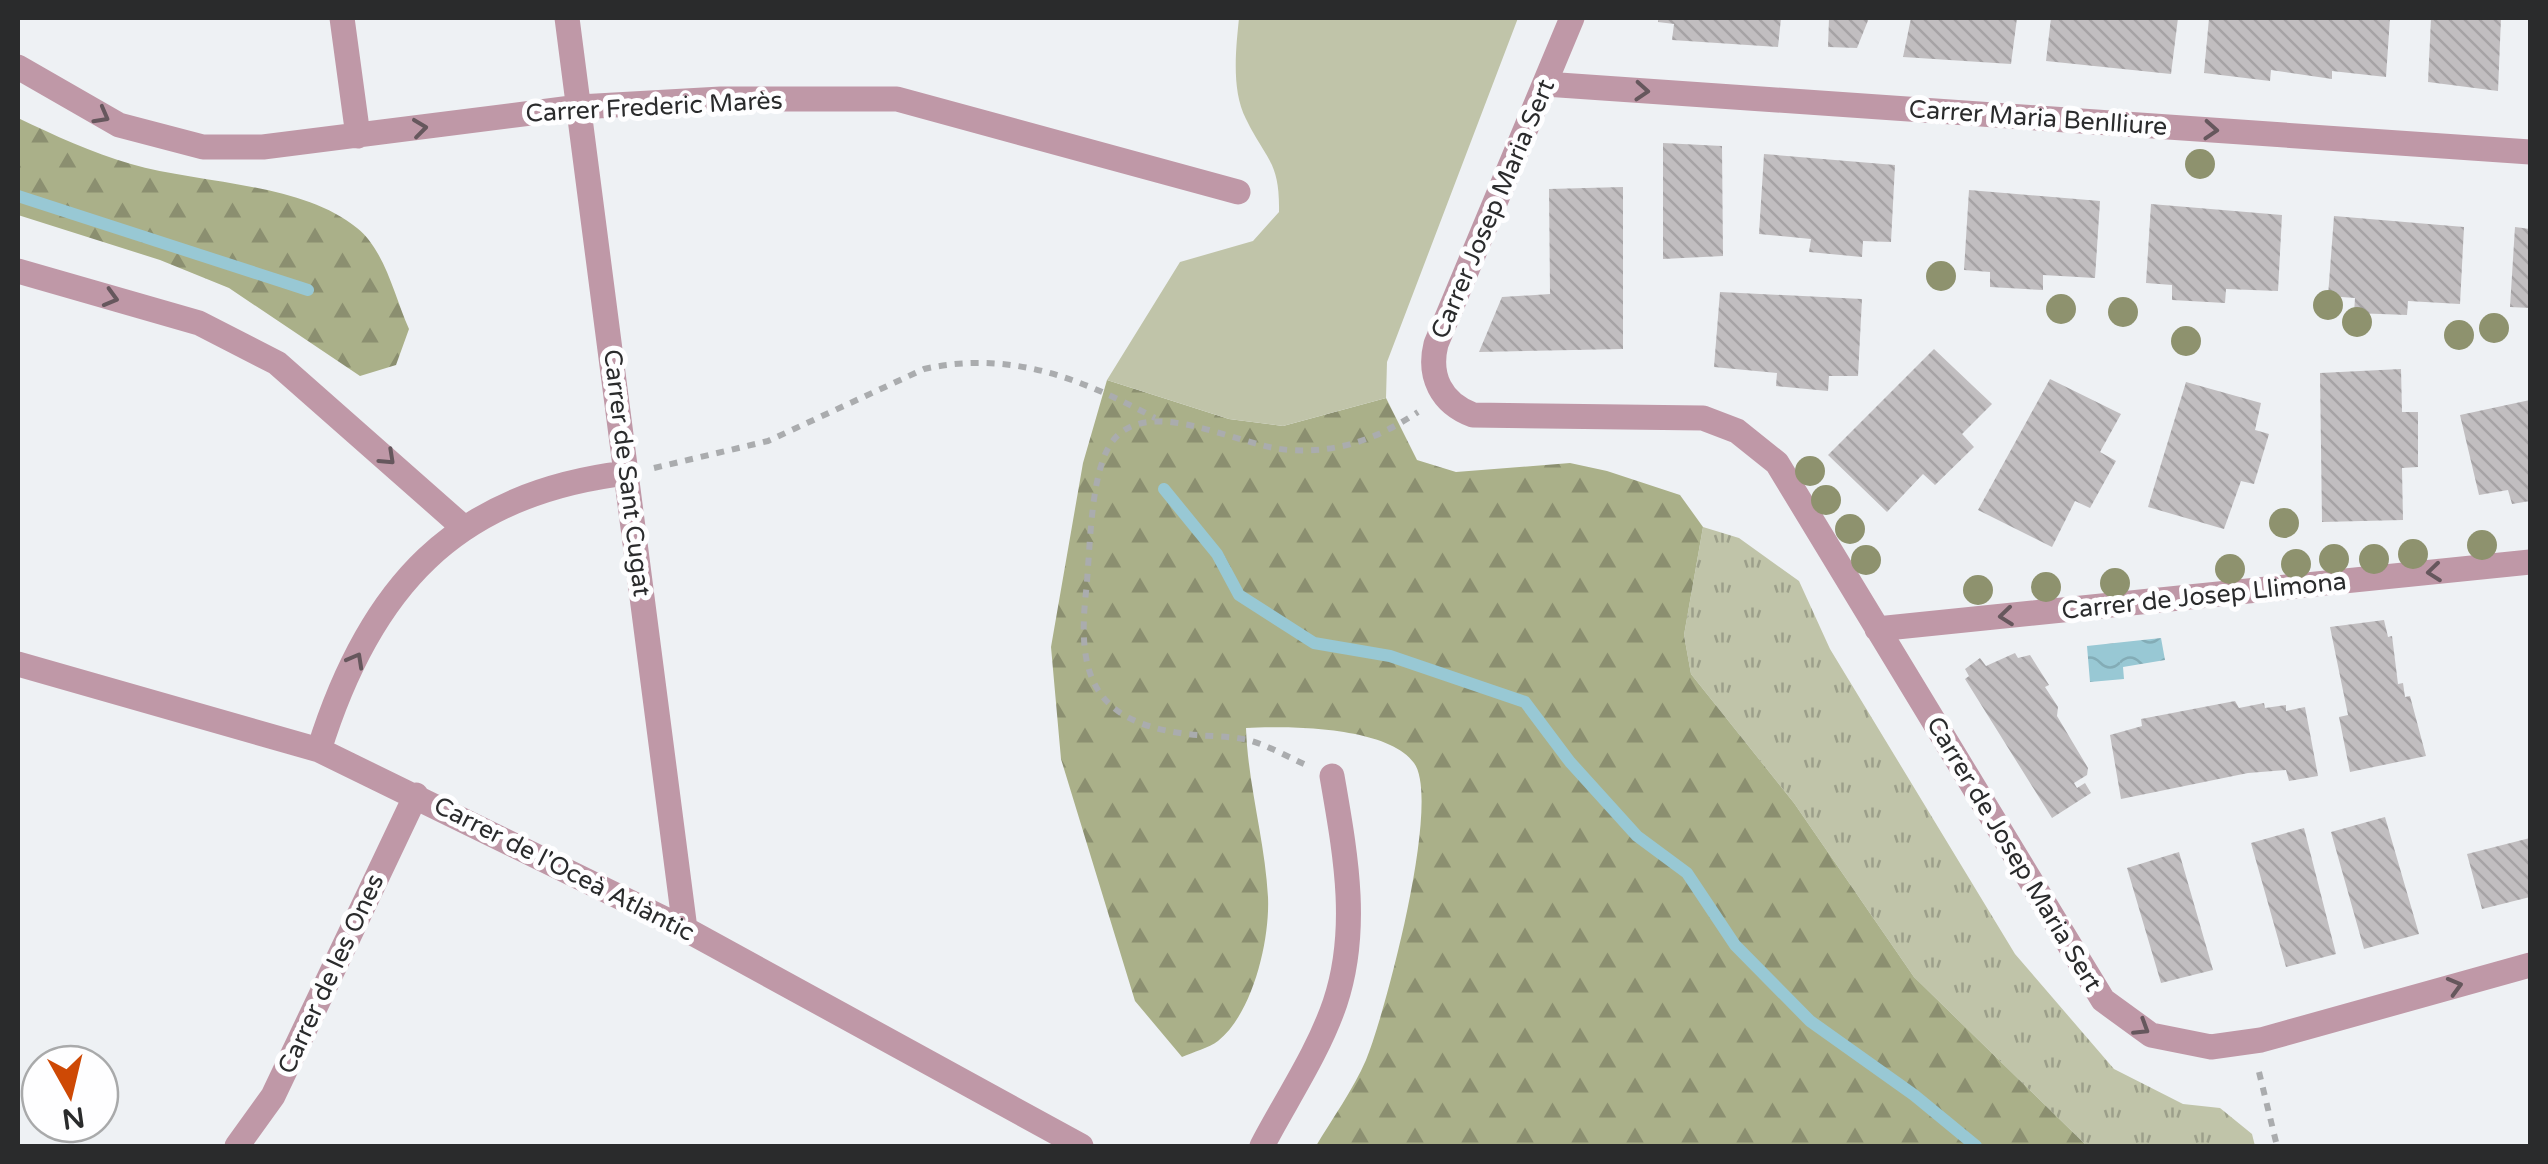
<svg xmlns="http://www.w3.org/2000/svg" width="2548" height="1164" font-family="'Varela Round',sans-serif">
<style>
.grass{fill:url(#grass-tufts)}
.forest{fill:url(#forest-firs)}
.park{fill:#c0c4a9}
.water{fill:url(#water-waves)}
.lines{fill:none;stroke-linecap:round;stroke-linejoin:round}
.stream{stroke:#98c8d4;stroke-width:12}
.building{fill:url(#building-back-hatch)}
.path{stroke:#aaacae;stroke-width:6;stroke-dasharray:8 8;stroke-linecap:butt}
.lane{stroke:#bf98a7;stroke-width:25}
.street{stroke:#bf98a7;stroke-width:25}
.tree{fill:#8e926e}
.oneway{stroke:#66575d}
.labels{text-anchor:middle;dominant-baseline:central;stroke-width:10;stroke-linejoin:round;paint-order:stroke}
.street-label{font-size:25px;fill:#2a2b2c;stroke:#fefeff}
</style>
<defs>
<pattern id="grass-tufts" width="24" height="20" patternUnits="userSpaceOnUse" patternTransform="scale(2.5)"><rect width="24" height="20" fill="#c0c4a9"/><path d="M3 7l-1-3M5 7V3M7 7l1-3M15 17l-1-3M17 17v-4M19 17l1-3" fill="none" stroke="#9c9f8a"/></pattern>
<pattern id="forest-firs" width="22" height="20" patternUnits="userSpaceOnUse" patternTransform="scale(2.5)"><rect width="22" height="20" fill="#aab089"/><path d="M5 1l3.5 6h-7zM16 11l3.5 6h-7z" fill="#8b8f70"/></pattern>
<pattern id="water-waves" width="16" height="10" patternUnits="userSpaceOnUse" patternTransform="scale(2.5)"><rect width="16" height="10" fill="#98c8d4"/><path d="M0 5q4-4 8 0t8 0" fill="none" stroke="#83acb6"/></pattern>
<pattern id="building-back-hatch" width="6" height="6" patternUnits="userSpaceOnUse" patternTransform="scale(2.5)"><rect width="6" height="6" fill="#c1bec0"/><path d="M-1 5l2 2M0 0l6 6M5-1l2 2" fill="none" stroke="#a6a3a5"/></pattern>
</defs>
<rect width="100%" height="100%" fill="#eef1f4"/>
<path class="grass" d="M1703,527L1739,538L1799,581L1830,649L2015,954L2114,1069L2183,1104L2220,1108L2252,1134L2255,1146H2087L1914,977L1794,803L1691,674L1684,635Z"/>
<path class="forest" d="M18,118C54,135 92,153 131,164C199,184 301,182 357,228C385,250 395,298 409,329L396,365L360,376L229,288L160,260L18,215Z
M1107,380L1229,419L1283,426L1386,398L1417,460L1456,472L1570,463L1607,471L1680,495L1703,527L1684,635L1691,674L1794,803L1914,977L2087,1146H1316C1332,1119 1353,1090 1366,1060C1385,1014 1442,801 1414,763C1387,726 1287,726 1246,728C1248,786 1265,840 1268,897C1270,940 1253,1013 1218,1041C1209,1048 1193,1052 1182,1057L1135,1001L1061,759L1051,647L1083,463Z"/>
<path class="park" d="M1239,18H1518L1387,362L1386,398L1283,426L1229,419L1107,380L1180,262L1253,241L1279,212C1280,161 1266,160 1246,119C1231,90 1236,48 1239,18Z"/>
<path class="water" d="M2161,638L2165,660L2123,667L2124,679L2090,682L2087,646Z"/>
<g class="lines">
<path class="stream" d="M18,196L308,290
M1164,489L1217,554L1239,595L1314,643L1390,656L1525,702L1570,762L1637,836L1687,873L1735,945L1810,1021L1914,1095L1976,1146"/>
</g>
<path class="building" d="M1658,18H1781L1778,47L1672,40L1674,24L1658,22Z
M1829,18H1869L1857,48L1828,47Z
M1911,18H2017L2011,64L1903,57Z
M2051,18H2178L2171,74L2046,61Z
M2209,18H2390L2386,77L2332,71V79L2271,70L2270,81L2204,73Z
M2431,18H2501L2498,91L2428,82Z
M1663,143L1722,146L1723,256L1663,259Z
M1764,154L1895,165L1891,242L1863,241L1862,257L1809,252L1811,239L1759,234Z
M1623,187V349L1479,352L1502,297L1550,294L1549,189Z
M1969,190L2100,201L2095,278L2043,275V290L1990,287V272L1964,270Z
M2151,204L2282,215L2278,291L2226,289L2225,303L2172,300V285L2146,283Z
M2334,216L2464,227L2460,304L2408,301L2407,315L2354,313L2355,298L2328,296Z
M2515,227L2530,229V308L2510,307Z
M1720,292L1862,299L1858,376H1829L1828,391L1776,386L1777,373L1714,367Z
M1934,349L1992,404L1962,434L1974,447L1935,485L1923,474L1887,512L1828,455Z
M2401,369L2402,412H2418V467L2402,468L2403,520L2322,522L2320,373Z
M2050,379L2121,414L2100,452L2116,461L2090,508L2075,501L2052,547L1978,510Z
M2186,382L2261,403L2255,430L2269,434L2254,484L2241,481L2224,529L2148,507Z
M2530,400V501L2512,504L2508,490L2479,495L2460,415Z
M2384,620L2388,637L2392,636L2398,684L2403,683L2405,697L2410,696L2426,756L2350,772L2339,717L2348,715L2330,627Z
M2015,653L2018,658L2030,655L2049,685L2045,687L2058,707L2057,716L2088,768L2087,775L2074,783L2077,788L2085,783L2091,793L2052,818L1965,679L1969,676L1965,669L1980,658L1986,666Z
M2235,701L2239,708L2264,703L2265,708L2286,705V711L2305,707L2318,776L2289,781L2286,770L2248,773L2121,799L2110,735L2142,726L2141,719Z
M2385,817L2419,934L2364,949L2331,832Z
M2304,828L2336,954L2286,967L2251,843Z
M2530,838V897L2482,909L2467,854Z
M2179,852L2213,970L2161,983L2127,868Z"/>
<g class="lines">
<path class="path" d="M654,468L768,441L924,369C1010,350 1080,378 1155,418
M1304,764C1286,756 1267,745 1248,740C1226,735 1202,737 1180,733C1092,720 1077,672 1086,592C1090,553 1090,493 1104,457C1132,383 1235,447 1289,450C1339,453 1377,439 1418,412
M2259,1072L2277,1146"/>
<path class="lane" d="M1262,1146C1286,1100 1318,1053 1335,1003C1360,928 1345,852 1332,776"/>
<path class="street" d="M342,18L358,136
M567,18L685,929
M1572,18L1436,344C1428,376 1441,403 1473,415L1703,418L1737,431L1777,463L2103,1000L2151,1035L2211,1047L2261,1040L2530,965
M18,67L119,125L203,147H263L579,107L721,99H897L1238,192
M1545,84L2530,152
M18,271L199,323L277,363L463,527
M1877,629L2530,562
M18,664L319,750L685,929L1081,1146
M319,750C369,589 454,493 627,473
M237,1146L273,1096L416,795"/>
</g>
<g class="tree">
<circle cx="2200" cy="164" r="15"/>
<circle cx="1941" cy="276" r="15"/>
<circle cx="2328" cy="305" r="15"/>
<circle cx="2061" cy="309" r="15"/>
<circle cx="2123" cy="312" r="15"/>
<circle cx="2357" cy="322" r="15"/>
<circle cx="2494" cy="328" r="15"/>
<circle cx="2459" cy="335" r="15"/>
<circle cx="2186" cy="341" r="15"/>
<circle cx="1810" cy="471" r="15"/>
<circle cx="1826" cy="500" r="15"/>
<circle cx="2284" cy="523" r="15"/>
<circle cx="1850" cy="529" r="15"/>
<circle cx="2482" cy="545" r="15"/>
<circle cx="2413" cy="554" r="15"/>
<circle cx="2334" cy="559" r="15"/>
<circle cx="2374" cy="559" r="15"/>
<circle cx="1866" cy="560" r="15"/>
<circle cx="2296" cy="564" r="15"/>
<circle cx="2230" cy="569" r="15"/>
<circle cx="2115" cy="583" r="15"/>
<circle cx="2046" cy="587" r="15"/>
<circle cx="1978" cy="590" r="15"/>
</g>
<defs><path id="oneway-chevron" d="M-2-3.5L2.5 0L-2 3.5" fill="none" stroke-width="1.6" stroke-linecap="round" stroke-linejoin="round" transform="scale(2.5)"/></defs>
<g class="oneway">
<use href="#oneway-chevron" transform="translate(1642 91) rotate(4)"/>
<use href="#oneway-chevron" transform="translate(102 116) rotate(29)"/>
<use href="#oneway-chevron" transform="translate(420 128) rotate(-7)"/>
<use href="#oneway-chevron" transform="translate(2211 130) rotate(4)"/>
<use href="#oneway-chevron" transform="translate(111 298) rotate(16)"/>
<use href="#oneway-chevron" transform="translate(388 458) rotate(43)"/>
<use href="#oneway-chevron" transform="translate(2434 572) rotate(174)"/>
<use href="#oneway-chevron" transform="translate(2006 616) rotate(174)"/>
<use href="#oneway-chevron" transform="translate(356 660) rotate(-61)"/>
<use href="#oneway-chevron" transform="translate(2455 986) rotate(-16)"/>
<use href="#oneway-chevron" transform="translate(2142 1028) rotate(32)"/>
</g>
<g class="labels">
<g class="street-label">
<text transform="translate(654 107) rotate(-3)">Carrer Frederic Marès</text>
<text transform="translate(2038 118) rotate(4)">Carrer Maria Benlliure</text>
<text transform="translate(1493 209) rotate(-67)">Carrer Josep Maria Sert</text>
<text transform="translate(627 473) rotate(83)">Carrer de Sant Cugat</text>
<text transform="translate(2204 596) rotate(-6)">Carrer de Josep Llimona</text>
<text transform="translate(2014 854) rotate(59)">Carrer de Josep Maria Sert</text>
<text transform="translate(564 869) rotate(27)">Carrer de l'Oceà Atlàntic</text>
<text transform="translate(331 974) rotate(-65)">Carrer de les Ones</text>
</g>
</g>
<rect width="2548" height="1164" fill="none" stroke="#2a2b2c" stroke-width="40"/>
<g transform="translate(70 1094) rotate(172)"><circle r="48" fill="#fefeff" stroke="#a9aaab" stroke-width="2.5"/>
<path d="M0-8L18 38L0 25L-18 38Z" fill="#ce4905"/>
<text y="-15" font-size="28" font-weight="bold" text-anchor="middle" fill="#2a2b2c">N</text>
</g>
</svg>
